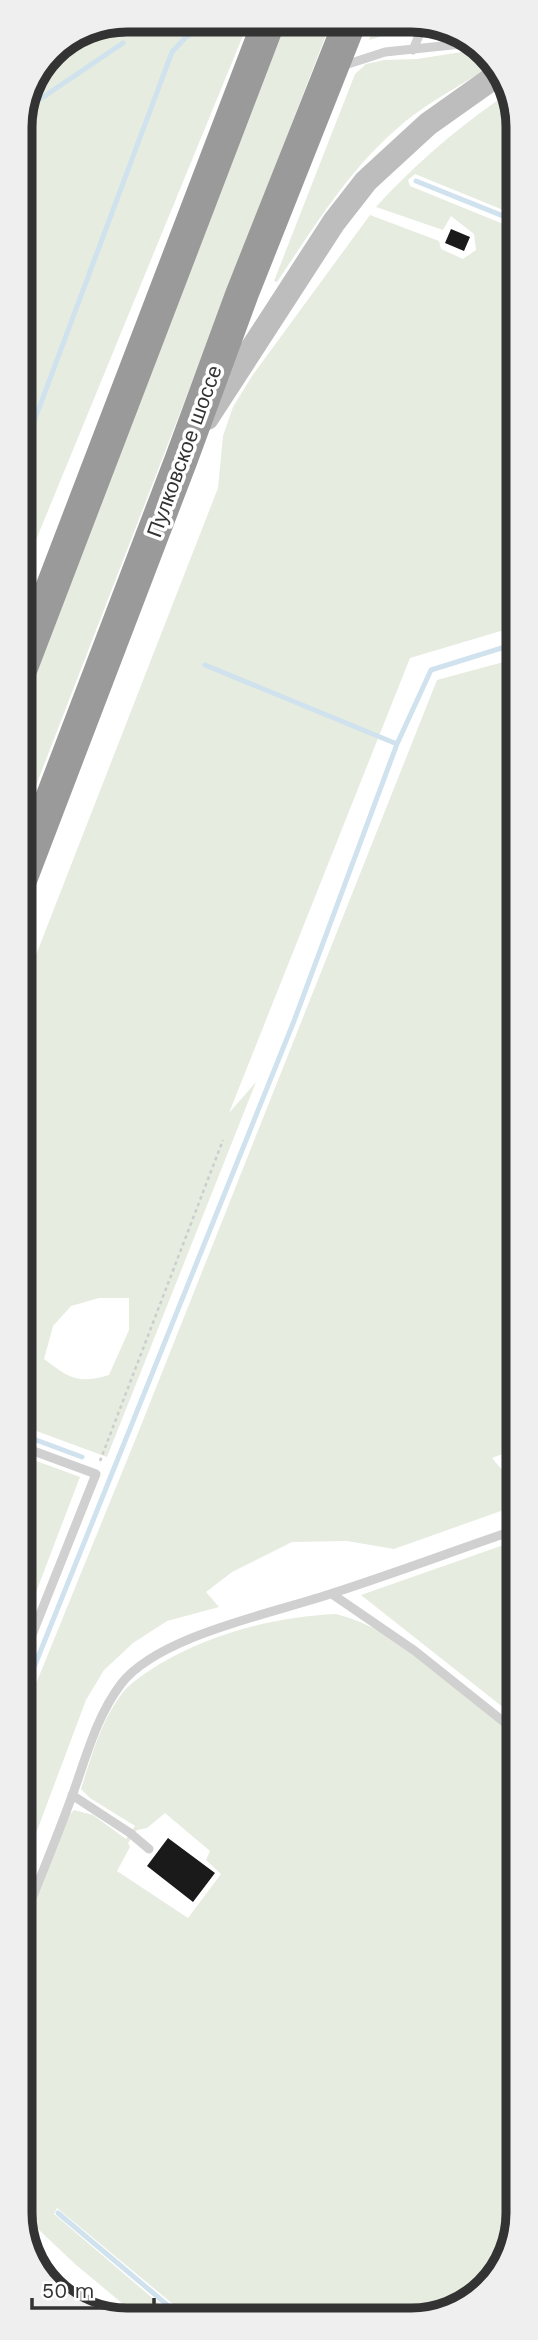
<svg xmlns="http://www.w3.org/2000/svg" width="538" height="2340" font-family="'Work Sans',sans-serif">
<style>
.green{fill:#e6ecdf;fill-rule:evenodd}
.lines{fill:none;stroke-linecap:round;stroke-linejoin:round}
.stream{stroke:#cfe2ee;stroke-width:5}
.building{fill:#1a1a1a}
.path{stroke:#cdcdcd;stroke-width:2.5;stroke-dasharray:3.5 3.5;stroke-linecap:butt}
.lane{stroke:#d0d0d0;stroke-width:9}
.secondary{stroke:#bdbdbd;stroke-width:24}
.highway{stroke:#9a9a9a;stroke-width:33}
.labels{text-anchor:middle;dominant-baseline:central;stroke-width:7;stroke-linejoin:round;paint-order:stroke}
.street-label{font-size:21px;fill:#333;stroke:#fff}
.rim{fill:none;stroke:#333;stroke-width:9}
</style>
<rect width="100%" height="100%" fill="#fff"/>
<path class="green" d="M127,19L249,21L20,579L19,120L51,50Z
M287,21L331,22L20,827V710Z
M376,22H409L403,30L369,40Z
M481,49L492,56L496,64C467,81 425,104 400,126C349,169 314,227 277,282L274,281L355,74L366,64L384,60L417,59Z
M509,92L518,113V216L415,174L408,180L410,186L518,230V626L410,658L229,1113L256,1082L107,1457L20,1425V996L218,488L223,436L233,407L252,376L370,215L439,241L441,249L463,259L476,250L474,234L451,216L443,230L376,207C418,161 458,128 509,92ZM99,1298H129V1330L109,1375C77,1385 68,1377 44,1359L53,1326L71,1306Z
M518,658V1448L492,1458L514,1484L518,1482V1505L394,1549L347,1541L292,1542L232,1572L206,1592L219,1607L167,1621L133,1643L104,1670L86,1700L20,1876V1723L136,1438L437,680Z
M20,1455L80,1477L20,1634Z
M518,1540V1719L361,1595Z
M336,1614C404,1631 466,1695 518,1739L519,2220L488,2289L425,2320L191,2319L57,2208L54,2214L177,2319H141L75,2264L20,2212V1939L67,1817L74,1810L93,1815L126,1839L135,1826L90,1798L81,1789C92,1755 101,1720 124,1691C133,1681 146,1673 158,1665C211,1633 274,1617 336,1614ZM165,1813L210,1851L206,1860L221,1874L188,1918L117,1871L130,1847L128,1843L137,1830L147,1828Z"/>
<g class="lines">
<path class="stream" d="M24,110L123,43
M416,181L518,222
M20,459L172,52L185,38L213,20
M205,665L397,744L431,670L518,643
M20,1434L82,1457
M20,1702L294,1021L397,744
M58,2213L184,2319"/>
</g>
<path class="building" d="M451,229L470,237L464,251L445,243Z
M168,1838L215,1873L193,1902L147,1866Z"/>
<g class="lines">
<path class="path" d="M100,1461L223,1140"/>
<path class="lane" d="M413,50L424,23
M342,66L385,52L471,43
M20,1446L96,1474L20,1665
M332,1594L415,1651L518,1733
M72,1795L130,1833L149,1849
M20,1929C37,1885 56,1840 72,1796C86,1758 96,1717 121,1684C159,1635 275,1613 333,1593C395,1573 456,1550 518,1529
M36,2262L94,2312"/>
<path class="secondary" d="M207,418L334,222L366,181L428,124L500,73"/>
<path class="highway" d="M20,671L269,21
M20,881L181,460L242,294L350,22"/>
</g>
<g class="labels">
<g class="street-label">
<text transform="translate(184 451) rotate(-70)">Пулковское шоссе</text>
</g>
</g>
<path d="M0 0H538V2340H0ZM127 32H411A95 95 0 0 1 506 127V2213A95 95 0 0 1 411 2308H127A95 95 0 0 1 32 2213V127A95 95 0 0 1 127 32Z" fill="#efefef" fill-rule="evenodd"/>
<path class="rim" d="M127 32H411A95 95 0 0 1 506 127V2213A95 95 0 0 1 411 2308H127A95 95 0 0 1 32 2213V127A95 95 0 0 1 127 32Z"/>
<path d="M32 2298v10h122v-10" fill="none" stroke="#333333" stroke-width="3.5"/>
<text x="42" y="2298" font-size="21" fill="#333333" stroke="#ffffff" stroke-width="5" paint-order="stroke">50 m</text>
</svg>
